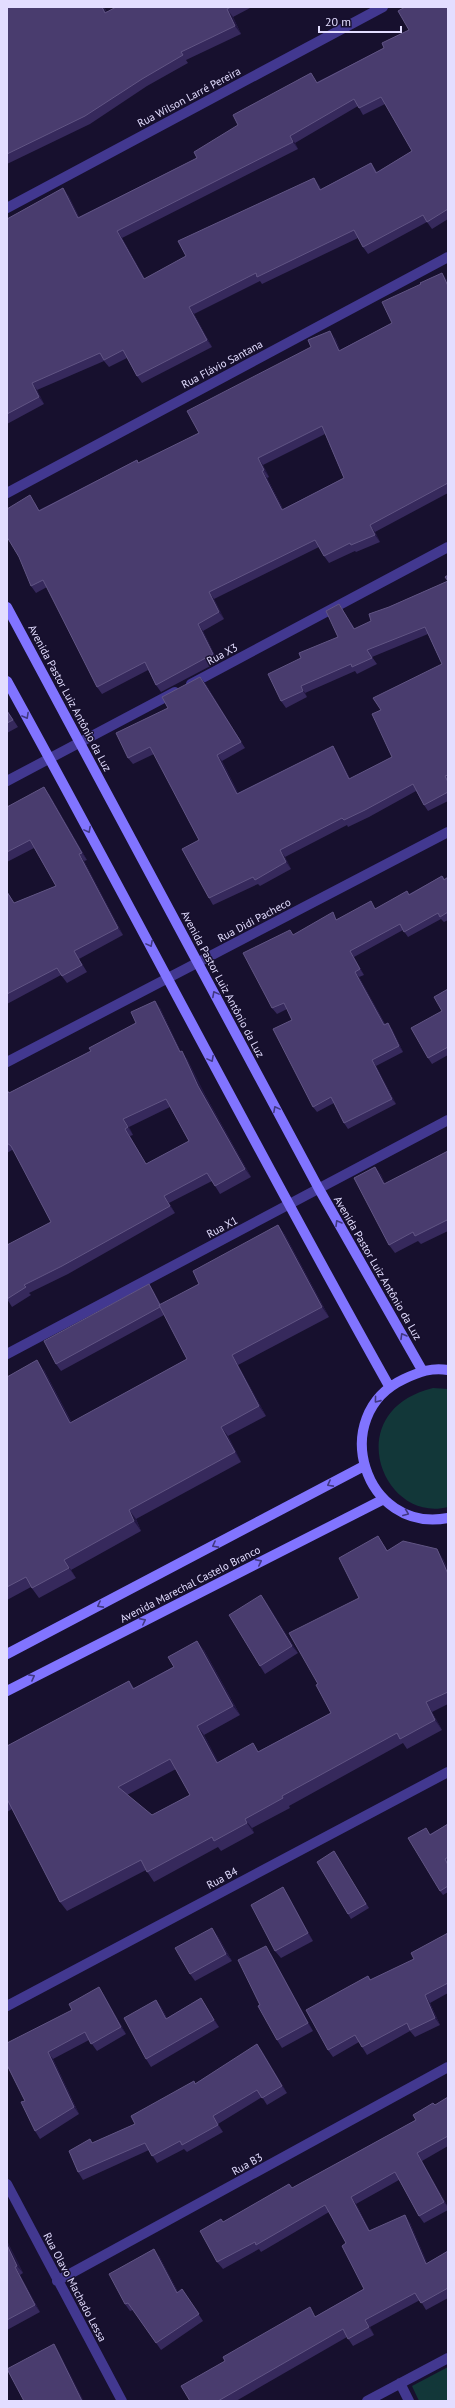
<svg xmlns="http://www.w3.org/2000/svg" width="455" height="2408" font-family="'PT Sans',sans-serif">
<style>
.green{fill:#123739}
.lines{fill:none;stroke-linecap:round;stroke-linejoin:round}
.street{stroke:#423890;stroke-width:10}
.secondary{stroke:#8174ff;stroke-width:10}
.wall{fill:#36295c;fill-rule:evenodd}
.shaded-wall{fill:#221742}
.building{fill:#493c6e;stroke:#615584;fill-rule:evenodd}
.oneway{stroke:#413882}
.labels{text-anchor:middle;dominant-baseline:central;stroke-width:3;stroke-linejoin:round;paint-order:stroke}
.street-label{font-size:11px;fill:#e3ddff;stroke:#17102e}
</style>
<rect width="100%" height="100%" fill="#17102e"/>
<path class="green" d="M433,1388L448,1389V1507C382,1524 339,1411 433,1388Z
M448,2367V2401H419L412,2386Z"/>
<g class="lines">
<path class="street" d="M7,208L383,7
M7,493L448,257
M191,684L448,547
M7,781L175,692
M7,1062L448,832
M7,1354L448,1120
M7,2006L448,1772
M7,2184L122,2401
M57,2281L448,2067
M400,2383L409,2401
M367,2401L448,2358"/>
<path class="secondary" d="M7,607L319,1189L422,1370
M7,681C136,915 258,1153 389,1386
M448,1370C432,1367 419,1372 404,1379C327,1415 364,1534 448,1518
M7,1654L364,1466
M7,1691L384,1499"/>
</g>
<path class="wall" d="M7,7H104L107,12L116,7H252L233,17L241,34L186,60L188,63L147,86L90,124L7,164Z
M448,7V219L432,229L427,222L368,254L363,247L358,238L262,284L260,281L194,314L212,347L142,383L137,376L127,358L109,367L104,361L37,390L44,404L7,424V219L68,195L79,217L197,158L317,82L384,48L409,30ZM385,104L412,151L377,172L371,163L321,189L319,185L145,279L122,238L298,149L295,143L358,106L363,115Z
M442,273L448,282V493L375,532L380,542L356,552L355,551L329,563L324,556L319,547L214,599L224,619L203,631L218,662L161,692L156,685L148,670L102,694L97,687L47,587L36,593L31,586L35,503L39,510L137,460L139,463L199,433L335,338L340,350L392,323L421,284ZM325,434L344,478L283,509L267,478L269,477L263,465Z
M448,575V801L428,811L424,805L416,791L369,817L348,827L347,825L285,857L291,869L260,886L258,884L213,905L209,898L199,840L154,754L133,764L128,758L168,708L205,683L245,748L222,761L238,793L333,746L337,753L350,779L392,757L381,710L442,664L428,634L372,657L377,664L357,674L355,671L305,693L307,697L286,708L281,701L301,658L338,637L339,604L355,629L371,621L389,607L448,581Z
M7,710L18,727L7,733Z
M49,794L87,860L84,861L123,935L79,959L87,972L67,983L61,975L7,1004V891L14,903L56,886L34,848L7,862V807Z
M442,876L445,879L448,877V920L444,922L441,919L408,937L403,930L354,957L364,975L359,977L385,1024L392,1029L403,1052L376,1066L396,1104L348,1129L344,1123L334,1103L317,1112L313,1107L292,1020L287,1009L277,1014L272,1008L337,919L376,908L409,894Z
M448,989V1055L432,1064L428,1058Z
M160,1008L181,1052L187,1059L204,1093L251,1177L220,1194L212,1181L169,1203L175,1213L68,1274L29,1293L31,1295L12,1307L7,1299L51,1222L14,1151L12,1150L7,1153V1090L9,1093L91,1051ZM170,1107L189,1141L146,1164L130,1136L133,1135L129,1127Z
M448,1151V1231L421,1244L418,1241L395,1253L389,1245L375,1167L381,1175L385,1184Z
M278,1225L285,1235L329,1317L238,1365L266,1416L228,1436L241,1462L136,1519L141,1531L71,1570L76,1578L39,1598L31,1587L7,1600V1377L44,1370L72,1423L187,1359L164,1315L61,1371L56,1364L149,1284L154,1292L161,1305L199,1284Z
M378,1536L387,1550L443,1559L448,1569V1704L432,1712L442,1730L407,1749L403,1743L289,1806L290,1808L252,1828L254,1833L221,1851L218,1847L154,1882L146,1870L67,1911L60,1902L12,1809L7,1812V1746L129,1681L134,1688L204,1650L240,1715L204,1735L218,1762L259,1751L331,1713L318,1684L359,1598ZM176,1769L190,1795L152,1815L127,1795Z
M261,1595L298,1653L265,1674L260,1666Z
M448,1824V1892L443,1895L440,1891L430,1834Z
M336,1855L369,1908L351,1919L348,1914Z
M283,1887L288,1895L313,1941L281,1958L275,1951Z
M448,1933V1993L430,2003L440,2025L415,2037L410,2031L367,2055L359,2042L333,2057L328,2050L368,1976L371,1980L414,1959Z
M217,1935L232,1961L195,1981L190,1974Z
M271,1954L313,2031L282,2048L277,2040L260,2005Z
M99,1987L104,1995L126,2034L97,2051L89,2040L53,2059L79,2114L40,2139L35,2131L25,2101L7,2065Z
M201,1998L206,2006L219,2027L151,2067L146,2059L156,2000L161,2007L167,2018Z
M257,2044L262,2051L287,2093L267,2105L262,2097L218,2124L223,2132L187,2152L184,2149L157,2163L149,2150L83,2180L78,2172L93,2143L135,2124Z
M448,2097V2146L422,2161L448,2207V2210L424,2223L419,2216L399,2180L356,2204L370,2231L410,2223L427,2263L448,2251V2298L426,2310L420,2300L370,2327L374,2335L353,2346L347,2337L236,2401H190L316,2316L364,2289L346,2243L329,2212L261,2252L259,2249L223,2269L217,2262L221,2219L223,2222L289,2184L292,2188L416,2120L435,2105Z
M7,2241L23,2273L20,2275L40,2312L7,2330Z
M159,2256L178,2292L182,2289L203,2321L161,2350L133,2310L130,2311L125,2304Z"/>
<path class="shaded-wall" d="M102,7H104L111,21L105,13Z
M227,9L233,17L241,34L235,26Z
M290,136L295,143L298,149L293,142Z
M314,178L319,185L325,197L320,190Z
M63,188L68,195L83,225L78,218Z
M117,231L122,238L149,286L144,279Z
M442,273L447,280L448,282V286Z
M189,307L194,314L212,347L207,340Z
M330,331L335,338L344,358L339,351Z
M32,383L37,390L44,404L39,397Z
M258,458L263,465L269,477L264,470Z
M262,471L267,478L287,517L282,510Z
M370,525L375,532L380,542L375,535Z
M209,592L214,599L224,619L219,612Z
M198,624L203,631L218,662L213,654Z
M200,677L205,683L245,748L241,742Z
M301,686L305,693L307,697L303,691Z
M333,746L337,753L354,786L349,779Z
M217,755L222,761L242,800L237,794Z
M44,787L49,794L87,860L82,853Z
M280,850L285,857L291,869L286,862Z
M79,854L84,861L123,935L118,928Z
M350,951L354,957L364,975L360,969Z
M355,972L359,977L388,1031L384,1025Z
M155,1001L160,1008L185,1060L180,1052Z
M388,1023L392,1029L403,1052L399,1046Z
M182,1051L187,1059L204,1093L251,1177L245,1169L198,1086Z
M372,1060L376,1066L396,1104L392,1099Z
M123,1119L129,1127L133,1135Z
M125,1129L130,1136L151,1172L146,1164Z
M375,1167L381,1175L390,1192L384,1184Z
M164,1196L169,1203L175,1213L170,1206Z
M278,1225L285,1235L329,1317L322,1307Z
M149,1284L154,1292L166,1314L160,1306Z
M232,1355L238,1365L266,1416L259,1406Z
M37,1360L44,1370L77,1433L70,1423Z
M221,1427L228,1436L241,1462L235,1452Z
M129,1510L136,1519L141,1531L134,1521Z
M437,1549L443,1559L448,1569V1574Z
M64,1560L71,1570L76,1578L69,1568Z
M261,1595L267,1603L298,1653L292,1646Z
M197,1641L204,1650L240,1715L233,1706Z
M426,1702L432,1712L442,1730L435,1720Z
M197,1726L204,1735L224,1772L217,1763Z
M245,1819L252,1828L254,1833L247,1823Z
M283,1887L288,1895L313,1941L308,1933Z
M212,1928L217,1935L232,1961L226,1954Z
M266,1946L271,1954L313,2031L308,2023Z
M99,1987L104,1995L126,2034L121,2027Z
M425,1995L430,2003L440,2025L435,2018Z
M201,1998L206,2006L219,2027L214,2020Z
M156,2000L161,2007L172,2027L166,2019Z
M257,2044L262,2051L287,2093L282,2086Z
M48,2052L53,2059L79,2114L74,2107Z
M213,2116L223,2132L218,2125Z
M417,2153L422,2161L448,2207L444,2202Z
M351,2197L356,2204L374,2239L369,2231Z
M405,2215L410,2223L431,2271L426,2264Z
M7,2241L23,2273L17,2266L7,2245Z
M154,2249L159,2256L182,2300L177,2293Z
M15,2267L20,2275L40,2312L35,2305Z
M365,2320L370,2327L374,2335L369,2327Z
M54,2344L59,2352L84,2401H82Z"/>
<path class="building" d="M7,7H102L105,13L116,7H231L227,9L235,26L181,52L183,55L142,79L85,116L7,154Z
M405,7H448V209L427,222L423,215L363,247L354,230L257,277L256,273L189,307L207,340L137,376L123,350L104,360L100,353L32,383L39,397L7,414V219L63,188L78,218L197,158L194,152L238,125L233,115L311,73L317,83L384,48L382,43L409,30L398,11ZM381,97L412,151L376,173L371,163L320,190L314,178L178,241L186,256L144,279L117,231L293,142L290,136L354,99L359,108Z
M442,273L448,286V483L370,525L375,535L351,545L350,543L324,556L315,540L209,592L219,612L198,624L213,654L156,685L145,662L97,687L43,580L31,586L19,557L7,537V509L30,495L39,511L137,460L138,463L199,433L187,411L311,347L308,340L330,331L339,351L392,323L382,302L421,284L420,283ZM322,426L344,478L282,510L262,471L264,470L258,458Z
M448,575V775L445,776L448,782V792L424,805L413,784L365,810L344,820L342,818L280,850L286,862L255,880L253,877L209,898L182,849L199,840L150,747L128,758L116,733L168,708L162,697L200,677L241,742L217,755L237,794L333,746L349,779L392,757L372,714L381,710L373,698L442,664L425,627L367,650L372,658L352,667L351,664L301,686L303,691L281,701L268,674L301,658L299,653L338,637L326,611L339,604L354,629L371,621L369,614L389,607L448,581L445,577Z
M7,711L13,720L7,723Z
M44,787L82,853L79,854L118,928L74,951L82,965L62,976L57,968L7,994V892L14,903L56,886L30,840L7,852V807Z
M442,876L444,880L448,877V912L440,917L438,913L404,932L400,924L350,951L360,969L355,972L384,1025L388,1023L399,1046L372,1060L392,1099L344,1123L331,1097L313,1107L273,1029L292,1020L284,1003L272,1008L243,953L290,930L293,935L333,912L336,920L371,901L375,909L407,891L409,895Z
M448,989V1047L428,1058L411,1028L442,1011L434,997Z
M155,1001L180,1052L182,1051L198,1086L245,1169L215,1186L207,1173L164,1196L170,1206L62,1266L24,1285L26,1287L7,1299V1245L51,1222L11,1146L7,1143V1090L9,1093L91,1051L89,1048L136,1023L131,1012ZM166,1099L189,1141L146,1164L125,1129L128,1127L123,1119Z
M448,1151V1222L447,1220L415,1236L413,1232L389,1245L354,1178L375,1167L384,1184Z
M278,1225L322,1307L232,1355L259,1406L221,1427L235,1452L129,1510L134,1521L64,1560L69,1568L32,1588L26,1577L7,1587V1377L37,1360L70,1423L187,1359L159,1305L199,1284L193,1271Z
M149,1284L160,1305H159L160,1307L56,1364L44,1341Z
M378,1536L387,1551L403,1541L437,1549L448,1574V1692L426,1702L435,1720L400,1739L397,1733L282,1796L283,1798L245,1819L247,1823L214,1841L212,1837L147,1872L141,1860L60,1902L7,1799V1746L129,1681L133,1689L174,1667L168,1657L197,1641L233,1706L197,1726L217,1763L253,1743L258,1752L331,1713L316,1685L318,1684L289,1633L359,1598L339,1558ZM170,1759L190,1795L152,1815L118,1787Z
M261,1595L292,1646L260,1666L229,1615Z
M448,1824V1857L445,1859L448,1865V1886L440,1891L408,1838L426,1828L430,1835Z
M334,1851L366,1904L348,1914L317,1862Z
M283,1887L308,1933L275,1951L251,1905Z
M212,1928L226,1954L190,1974L175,1948Z
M448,1933V1983L425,1995L435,2018L410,2030L407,2023L362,2047L355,2035L328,2050L306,2010L368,1976L370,1980L414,1959L411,1953Z
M266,1946L308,2023L277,2040L258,2006L260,2005L238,1960Z
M99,1987L121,2027L91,2044L85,2032L48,2052L74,2107L35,2131L21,2102L25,2101L7,2065V2043L72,2010L69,2004Z
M201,1998L214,2020L146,2059L124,2018L156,2000L166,2019Z
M257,2044L282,2086L262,2098L257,2090L213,2116L218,2125L182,2145L180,2141L152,2156L145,2143L78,2172L69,2151L90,2139L92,2143L135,2124L131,2116L194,2081L195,2084Z
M448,2097V2136L417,2153L444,2202L419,2216L395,2172L351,2197L369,2231L405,2215L426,2264L448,2251V2288L421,2303L415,2293L365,2320L369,2327L348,2339L343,2329L218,2401H190L181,2386L225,2361L223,2357L310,2307L315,2317L364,2289L342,2246L346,2243L325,2205L256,2245L255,2242L217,2262L200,2231L221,2219L223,2222L289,2184L292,2188L416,2120L413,2115L433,2103L435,2105Z
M7,2245L17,2266L15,2267L35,2305L7,2320Z
M154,2249L177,2293L182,2289L199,2314L156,2343L128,2303L125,2304L109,2274Z
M54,2344L82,2401H24L7,2369Z"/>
<defs><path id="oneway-chevron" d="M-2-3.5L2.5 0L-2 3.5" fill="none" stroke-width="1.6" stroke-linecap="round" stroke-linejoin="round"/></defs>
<g class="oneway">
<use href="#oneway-chevron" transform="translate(26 716) rotate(61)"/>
<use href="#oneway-chevron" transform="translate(88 830) rotate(62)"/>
<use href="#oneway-chevron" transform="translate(150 944) rotate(62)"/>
<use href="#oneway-chevron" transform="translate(215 994) rotate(-118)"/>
<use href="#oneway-chevron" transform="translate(211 1059) rotate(62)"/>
<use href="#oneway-chevron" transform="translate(276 1109) rotate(-118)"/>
<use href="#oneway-chevron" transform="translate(338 1223) rotate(-120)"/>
<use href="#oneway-chevron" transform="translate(403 1336) rotate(-120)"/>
<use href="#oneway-chevron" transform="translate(377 1400) rotate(129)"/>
<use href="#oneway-chevron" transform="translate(330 1484) rotate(152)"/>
<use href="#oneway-chevron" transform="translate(406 1513) rotate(22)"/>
<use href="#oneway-chevron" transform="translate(215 1545) rotate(152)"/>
<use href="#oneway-chevron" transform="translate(259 1562) rotate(-27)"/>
<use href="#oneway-chevron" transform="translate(100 1605) rotate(152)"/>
<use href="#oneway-chevron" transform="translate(143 1621) rotate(-27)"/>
<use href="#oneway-chevron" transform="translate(32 1677) rotate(-28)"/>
</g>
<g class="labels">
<g class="street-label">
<text transform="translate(189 97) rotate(-28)">Rua Wilson Larré Pereira</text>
<text transform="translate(222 364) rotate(-28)">Rua Flávio Santana</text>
<text transform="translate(222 654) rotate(-28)">Rua X3</text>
<text transform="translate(70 698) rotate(62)">Avenida Pastor Luiz Antônio da Luz</text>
<text transform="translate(254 920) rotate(-28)">Rua Didi Pacheco</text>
<text transform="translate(223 984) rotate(62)">Avenida Pastor Luiz Antônio da Luz</text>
<text transform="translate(222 1227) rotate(-28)">Rua X1</text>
<text transform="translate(378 1268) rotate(60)">Avenida Pastor Luiz Antônio da Luz</text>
<text transform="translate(190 1584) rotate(-27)">Avenida Marechal Castelo Branco</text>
<text transform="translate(222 1878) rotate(-28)">Rua B4</text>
<text transform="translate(247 2164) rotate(-29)">Rua B3</text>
<text transform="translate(75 2287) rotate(62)">Rua Olavo Machado Lessa</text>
</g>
</g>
<rect width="455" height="2408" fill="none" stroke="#e3ddff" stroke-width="16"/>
<path d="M319 26v6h82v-6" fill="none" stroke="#e3ddff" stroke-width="2"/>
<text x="325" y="26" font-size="12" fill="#e3ddff" stroke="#17102e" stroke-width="3" paint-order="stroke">20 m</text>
</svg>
